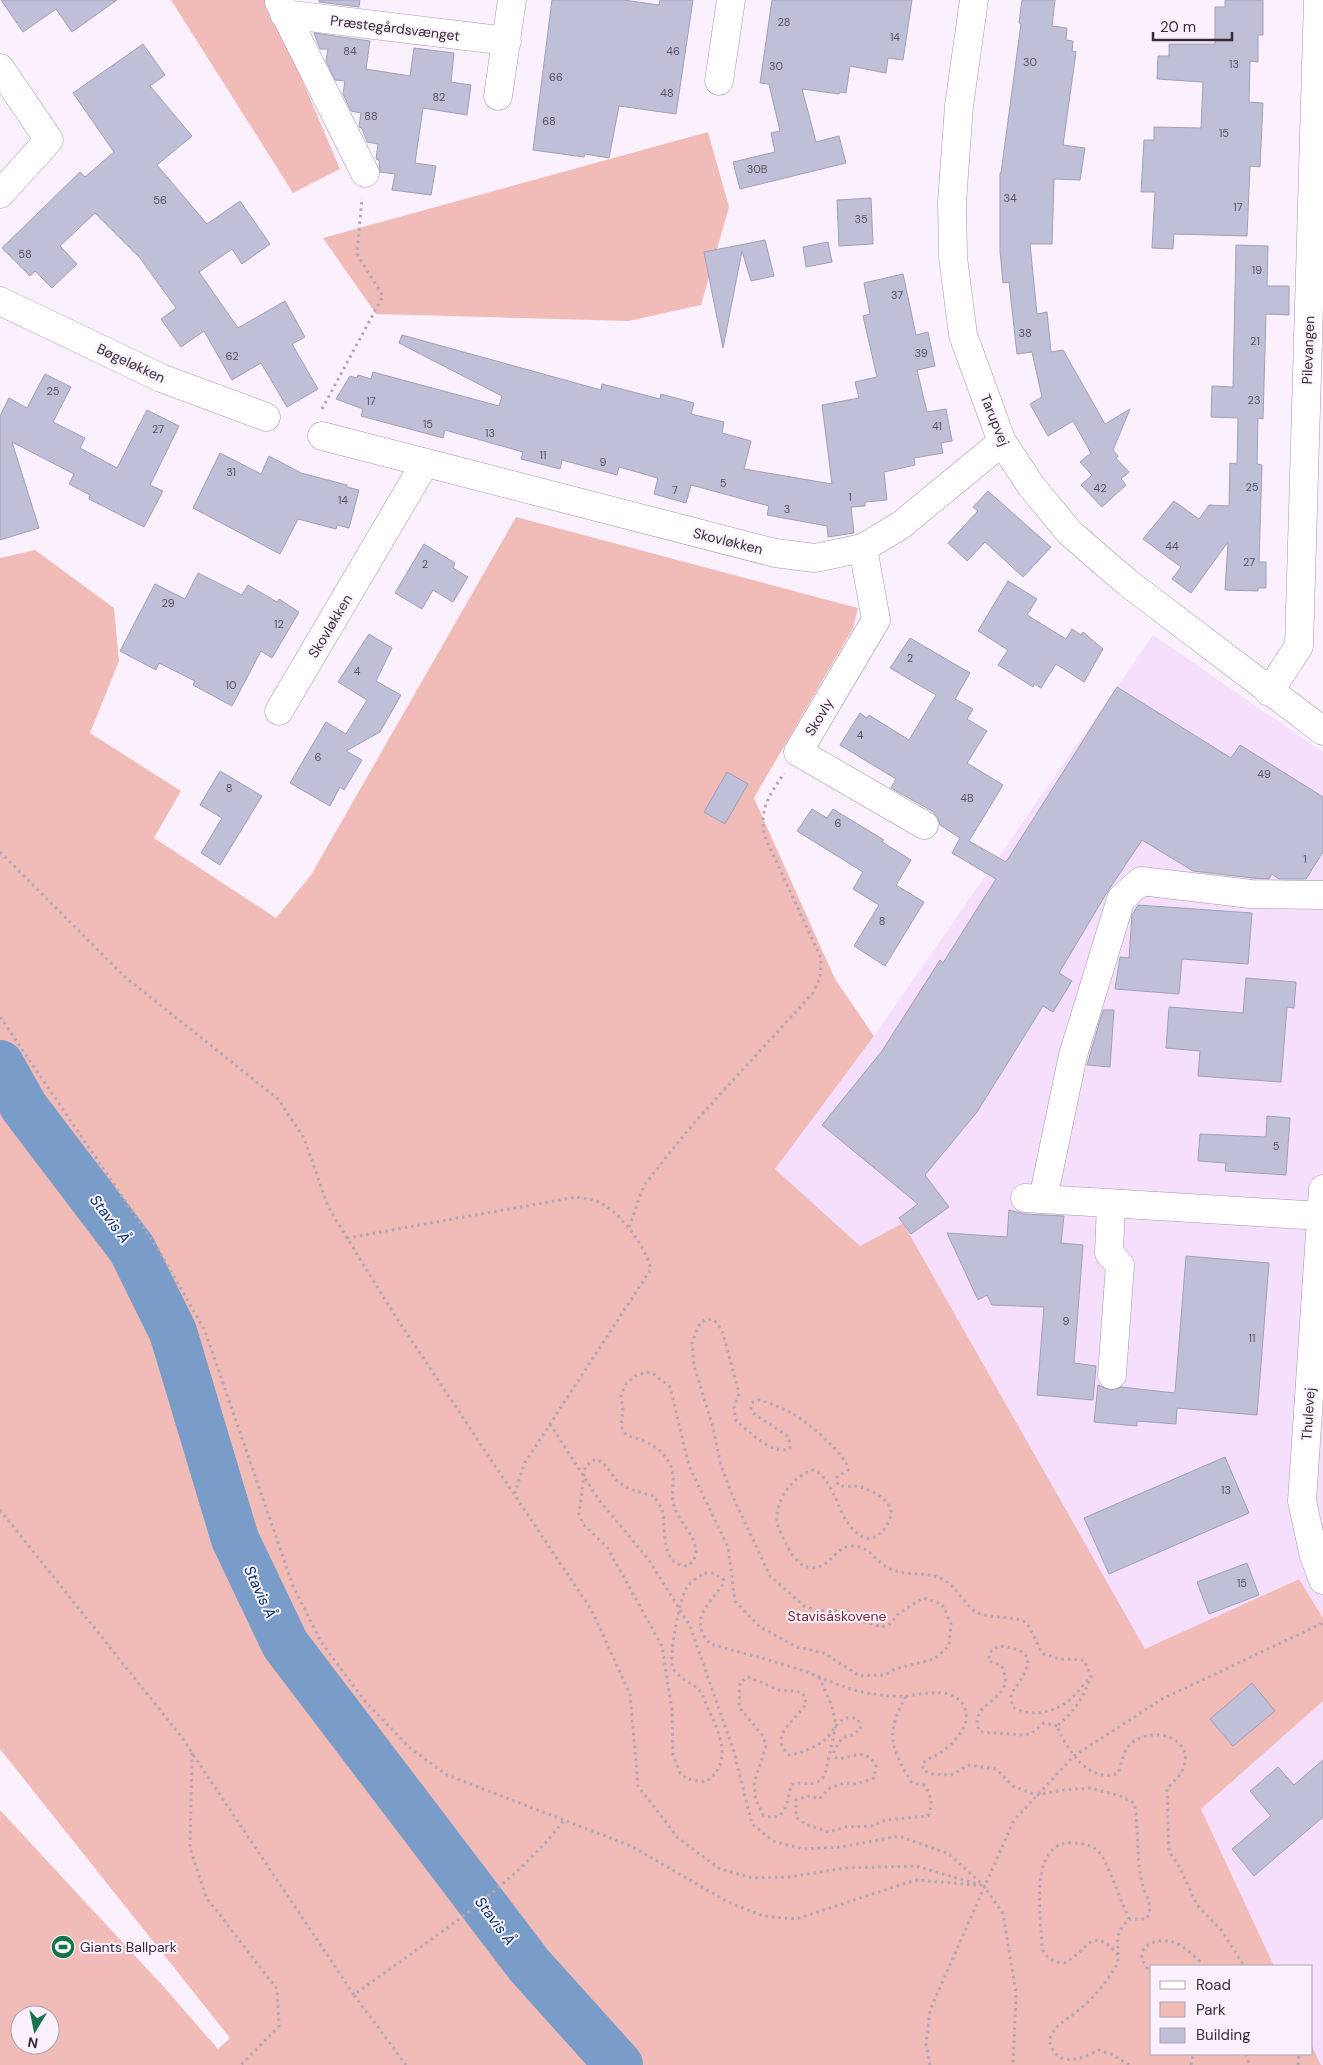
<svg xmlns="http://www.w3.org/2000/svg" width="1323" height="2065" font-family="'DM Sans',sans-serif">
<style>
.built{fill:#f5dffc}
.green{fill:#f1bbb8;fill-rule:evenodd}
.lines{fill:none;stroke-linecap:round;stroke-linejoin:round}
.river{stroke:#799cc8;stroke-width:48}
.building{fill:#bfbfd8;stroke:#a0a0b9}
.minor-casing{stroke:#a696ab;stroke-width:29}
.path{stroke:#b1a8b4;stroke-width:3;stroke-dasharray:2.5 4;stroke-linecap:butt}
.minor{stroke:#fff;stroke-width:28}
.labels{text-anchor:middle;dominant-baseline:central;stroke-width:4;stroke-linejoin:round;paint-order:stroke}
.number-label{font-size:11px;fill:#57525e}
.street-label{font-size:14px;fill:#342d36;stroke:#fbf1fe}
.park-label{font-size:14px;fill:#762b2d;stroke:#fbf1fe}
.poi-label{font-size:14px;fill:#342d36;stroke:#fbf1fe;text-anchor:start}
.water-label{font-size:15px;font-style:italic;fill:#003266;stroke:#fbf1fe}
</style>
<rect width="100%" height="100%" fill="#fbf1fe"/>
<path class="built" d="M1153,635L1323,752V1618L1298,1579L1145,1650L903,1223L860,1246L775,1169L874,1036Z
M1323,1701V2065H1321L1312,2046V1966H1274L1201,1809Z"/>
<path class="green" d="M171,0H268L340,169L293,193Z
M708,132L729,207L701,305L629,321L376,314L323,238Z
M516,517L858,608L853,628L754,798L835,979L874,1036L775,1169L860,1246L903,1223L1145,1649L1299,1579L1323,1618V1701L1201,1809L1274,1966H1152V2054H1312V2046L1321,2065H0V1810L163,1986L218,2049L230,2038L0,1749V558L35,550L114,608L119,661L90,733L181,791L154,838L276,918L311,875ZM20,2015H50V2045H20Z"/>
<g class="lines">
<path class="river" d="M0,1064L24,1107L132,1249L173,1332L235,1539L285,1644L529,1965L619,2065"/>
</g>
<path class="building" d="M1,0H117L72,32L56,9L23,32Z
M319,0H360L359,7L319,2Z
M552,0H624L659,5L660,0H693L676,114L619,106L609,158L585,154L584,157L533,150Z
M772,0H912L903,60L888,58L886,73L850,66L846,93L840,92L839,94L802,89L816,142L839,136L846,163L740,189L733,162L775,152L771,133L780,131L769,84L760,83Z
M1022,0H1055L1052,26L1067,28L1066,40L1073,41L1072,51L1076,52L1063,145L1085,148L1080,180L1054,179L1052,244H1030L1037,314L1047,312L1051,352L1063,350L1105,424L1130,409L1113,450L1118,456L1116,458L1129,472L1121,479L1126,485L1102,507L1081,485L1092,475L1080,462L1091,453L1073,421L1048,436L1030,404L1042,397L1032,352L1017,354L1009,282L1003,283L1000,251V173H1001L1021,24L1019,23Z
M1225,0H1263V35H1258V62L1250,61L1249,102L1263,103L1260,167L1250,166L1247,236L1174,234L1173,249L1152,248L1155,192H1141L1144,140H1154V127L1201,128L1203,82L1157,79L1158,56H1169V44H1215V7H1225Z
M314,33L370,41L366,69L410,76L414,48L454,53L451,82L471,85L467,115L423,108L415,163L436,166L431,195L392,190L395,174L380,172L379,160L376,159L378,144L367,142L362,128L359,127L361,113L351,111L343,94L345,81L335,80L326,61L328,49H320Z
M143,44L165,75L150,86L192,136L157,165L207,224L240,201L270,244L242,264L232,249L199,272L238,328L285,301L305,337L292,344L318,389L287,407L261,363L232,380L204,331L181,347L161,319L176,308L140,258L95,213L60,246L77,264L52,288L35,271L30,276L2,248L80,172L85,177L114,152L73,93Z
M871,198L873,244L839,246L837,200Z
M765,240L774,276L751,281L742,251L723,348L704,252Z
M828,242L832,262L806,267L803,247Z
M1236,245L1268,246L1267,286H1289V315L1266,314L1263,419L1258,418L1257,464L1262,465L1259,562H1266V588H1258V591L1225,590L1228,542L1191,593L1172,579L1181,567L1143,539L1174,501L1199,519L1209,505L1229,506L1230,463L1237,464L1238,418L1211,417L1212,386L1233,387Z
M903,274L916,335L928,332L935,366L917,370L927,412L946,409L952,441L941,443L943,453L914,458L915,465L884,472L887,500L865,502V506L851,507L854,533L828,537L827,526L767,515L769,506L691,485L686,503L654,494L658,478L619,467L617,475L562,460L560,469L521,459L523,452L445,430L443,438L361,416L363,409L336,399L350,376L357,378L358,375L371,379L373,372L499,406L502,396L399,343L402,335L601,390L602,384L660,399L661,394L694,403L691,414L724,422L722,433L751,441L744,469L832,484L822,405L859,398L855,382L877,377L863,316L870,314L864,283Z
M45,374L71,387L53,422L85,438L80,448L117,468L147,410L179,426L150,485L163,491L144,527L89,499L90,495L69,484L74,474L12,442L39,528L0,540V416L9,398L27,408Z
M220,453L261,474L269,456L301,473L347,485V487L359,490L349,528L337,525L336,529L298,519L280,554L193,508Z
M988,491L1051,547L1023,577L985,542L967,561L948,543L978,511L973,507Z
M424,544L455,563L453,568L468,577L453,602L433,590L422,609L395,593Z
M198,573L242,595L248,585L277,602L279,599L299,612L272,658L261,651L232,706L193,685L195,681L159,663L156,670L120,651L155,584L185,599Z
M1008,581L1037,599L1027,615L1066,639L1072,629L1081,635L1083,632L1103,649L1084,682L1056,664L1041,688L1034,684L1033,687L998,665L1008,650L978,631Z
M369,634L392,648L376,681L401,695L380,732L346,751L362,760L344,790L340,787L330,806L290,783L326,722L346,734L367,700L338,682Z
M910,638L970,673L955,699L973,709L967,719L987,731L967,763L1003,785L969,841L1006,862L1117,687L1231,758L1240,745L1323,797V852L1306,879H1279L1272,874L1269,879L1252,878L1193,871L1142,840L1106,894L1059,973L1072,981L1053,1012L1043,1006L977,1112L925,1175L949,1207L911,1234L899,1218L918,1204L822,1125L882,1051L940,960L943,963L996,879L952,853L960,838L940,825L938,818L932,811L891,788L896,779L840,745L860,713L867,718L869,715L909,740L936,695L890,668Z
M220,771L262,796L220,865L201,853L222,818L200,805Z
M727,772L748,784L725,824L704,812Z
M812,809L827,818L833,809L884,840L882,842L911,860L896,885L924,902L885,966L854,946L879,905L853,889L863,872L797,831Z
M1138,905L1252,913L1248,964L1182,959L1179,994L1115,989L1120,957L1129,958L1132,915Z
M1246,978L1296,982L1294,1008L1287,1007L1281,1082L1198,1076L1200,1051L1166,1048L1169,1007L1243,1013Z
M1103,1010H1114L1110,1067L1087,1065Z
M1267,1116L1290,1118L1286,1175L1225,1171L1226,1163L1198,1161L1200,1134L1266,1137Z
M1009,1210L1024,1214L1064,1216L1061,1243L1083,1245L1074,1363L1096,1366L1093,1400L1037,1395L1044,1307L992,1305L987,1295L978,1300L947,1233L1007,1237Z
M1186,1256L1269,1263L1257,1415L1177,1408L1176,1424L1137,1421V1426L1094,1422L1098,1385L1110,1390L1121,1387L1175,1393Z
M1225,1457L1249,1513L1109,1574L1084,1518Z
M1247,1563L1259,1595L1209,1614L1197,1582Z
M1252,1683L1275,1711L1233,1746L1210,1719Z
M1323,1760V1817L1254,1876L1232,1849L1271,1816L1250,1791L1278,1767L1294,1785Z"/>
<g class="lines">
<g class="minor-casing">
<path id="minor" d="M974,0L959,106L952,202L953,257L963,335L1002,442L1032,487L1070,533L1128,583L1323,731
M279,2L365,173
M284,14L507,41
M0,68L49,140L0,194
M719,81L731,0
M498,96L512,0
M0,301L161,378L266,417
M322,436L775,553L815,558L863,548L901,525L1002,442
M863,548L876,620L798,752L924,825
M1269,692L1299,646L1318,0
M279,711L425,463
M1323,1189L1302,1501L1314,1556L1323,1580
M1025,1198L1321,1216
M1043,1199L1073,1055L1121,899L1141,881L1251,894L1323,895
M1111,1204L1109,1253L1120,1265L1112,1375"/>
</g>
<path class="path" d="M322,409L383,296L357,254L362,198
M0,852L125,977L278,1099L304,1138L327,1204L336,1220L394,1314L592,1611L630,1694L638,1786L678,1838L720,1869L753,1878L789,1877L845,1868L916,1866L984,1886
M0,1017L160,1252L205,1331L293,1586L321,1642L364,1700L411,1749L447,1775L631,1846L728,1902L763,1916L796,1919L915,1880L977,1885
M629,1227L644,1185L693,1124L812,994L820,978L821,958L764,835C760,806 769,797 784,773
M347,1238L576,1197C584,1199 596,1199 603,1204C625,1219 643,1243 651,1269L524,1464L515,1493
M550,1424L599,1500L649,1560L690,1626L734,1752L752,1824L773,1841L803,1849L841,1847L899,1836L949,1854L984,1886L1003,1914L1016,1993L1013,2065
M0,1510L180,1735L354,1995
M819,1677L832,1706L836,1725L825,1775C815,1790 804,1779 791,1785C787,1802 786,1824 763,1815L756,1800L754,1783L766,1746L763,1736L739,1707L740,1682L748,1677L779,1690L801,1692L805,1697L806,1704C797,1719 767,1736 789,1755C799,1754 813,1748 822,1742C835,1733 837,1712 858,1719L861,1729L852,1735L842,1738L834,1751L835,1757L839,1759C855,1756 867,1748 876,1766L874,1778L857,1784L844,1783L830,1788L819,1799L810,1796L796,1800V1817L805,1824L829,1832L846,1827L871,1826L886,1820L928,1816C933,1803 932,1797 924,1785L912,1783C890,1746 885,1735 906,1696
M1057,1726L1044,1723L1032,1733L1025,1735L980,1732C964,1700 1021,1703 1001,1665L989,1661V1653L998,1646C1041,1650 1030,1667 1011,1694L1012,1706C1027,1718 1052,1713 1067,1702C1075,1696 1082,1686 1089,1679
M192,1753L190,1848L206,1897L277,1989L279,2026L241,2065
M1118,1955C1091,1923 1089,1951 1064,1963C1056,1963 1049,1959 1044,1953C1041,1947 1042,1937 1041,1930C1039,1904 1032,1838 1075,1843C1084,1844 1093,1845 1099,1852C1107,1861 1123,1906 1129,1919
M1152,1974C1148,1970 1143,1963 1142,1957C1140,1943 1162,1938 1173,1942C1183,1945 1197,1958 1204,1966
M1246,2054L1250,2065
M406,2065L354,1995C424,1943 513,1888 565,1819
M930,2065L926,2045L930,2010L1014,1820L1074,1756L1162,1699L1323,1623
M1129,2065L1113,2055L1099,2050C1087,2056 1068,2065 1057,2055C1053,2052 1051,2045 1049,2041C1056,2021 1066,2022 1080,2009C1092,1999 1105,1984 1113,1971C1127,1951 1106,1942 1129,1919H1146C1154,1908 1147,1898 1143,1886C1135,1860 1140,1830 1134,1803L1120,1796L1090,1788L1063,1790L1036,1795L1013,1786L996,1769L969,1765L951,1775L933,1774L924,1771L922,1765C927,1757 933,1758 940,1753C951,1746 969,1728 966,1713C960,1685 927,1693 908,1696C897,1697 884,1696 874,1694C846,1691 821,1676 795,1668C767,1659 738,1652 710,1644C688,1618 708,1607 723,1584L724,1580L714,1573H703C699,1577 692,1581 688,1585C680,1596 668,1657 673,1668C679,1680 695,1683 702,1694C713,1724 739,1757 706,1782L687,1779L680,1773L673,1755L672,1710L662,1646L607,1547L583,1524L579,1514L585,1467L595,1459C608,1462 610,1476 620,1483C630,1490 642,1493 654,1496C656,1500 660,1505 662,1509C667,1530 659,1566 688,1566C709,1548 682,1527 675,1509C669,1495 677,1478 670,1464C660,1445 644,1441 626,1435L621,1426L623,1410L621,1395L626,1384L635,1376L647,1372L652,1373L670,1387L689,1466L728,1547L735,1601L760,1627L797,1647L824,1653L860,1676L885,1675L895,1669L934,1659L949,1646L951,1624L942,1604L923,1598L899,1613L890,1624L882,1627L862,1621L845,1610L818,1611L804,1606L770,1576L734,1499L721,1466L713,1427L694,1366L692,1343L700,1323L707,1319L714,1320L722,1330L739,1393L734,1408L736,1421C748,1430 773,1457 790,1448L789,1437L753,1413L751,1408L753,1402L759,1400C771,1403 784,1409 795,1415C807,1422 849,1457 848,1470L837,1477L838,1485C845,1488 853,1485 861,1487C875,1492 898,1503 889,1521C884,1531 880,1536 869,1539C837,1531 840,1484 814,1470C794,1474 775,1500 777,1521C778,1530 784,1539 787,1546C790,1552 798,1563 804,1566C830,1575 834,1544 854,1546C869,1547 876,1561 888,1568C907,1578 929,1569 947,1582C958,1589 964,1604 976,1612C991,1620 1017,1614 1027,1624C1032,1630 1038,1647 1043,1654L1060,1659L1084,1660L1091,1677C1083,1698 1075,1711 1057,1726C1066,1748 1089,1785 1118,1773C1121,1766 1123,1754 1127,1748C1147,1722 1199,1737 1182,1771C1179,1777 1172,1783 1167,1789L1169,1851L1181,1870L1197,1905L1222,1931L1244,1966
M1191,2065L1193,2054
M1298,2065L1299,2054"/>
<use href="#minor" class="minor"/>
</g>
<defs>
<g id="stadium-disc" transform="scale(1.25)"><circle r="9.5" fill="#15744a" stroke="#fbf1fe"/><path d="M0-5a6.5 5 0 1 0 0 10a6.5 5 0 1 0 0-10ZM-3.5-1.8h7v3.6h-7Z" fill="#fff"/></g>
</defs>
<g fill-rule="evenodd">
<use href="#stadium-disc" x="63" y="1947"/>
</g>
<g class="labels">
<g class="number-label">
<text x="784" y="22">28</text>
<text x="895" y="37">14</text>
<text x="350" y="51">84</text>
<text x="673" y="51">46</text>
<text x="1030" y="62">30</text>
<text x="1234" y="64">13</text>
<text x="776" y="66">30</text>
<text x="556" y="77">66</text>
<text x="667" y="93">48</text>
<text x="439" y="97">82</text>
<text x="371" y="116">88</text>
<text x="549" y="121">68</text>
<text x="1224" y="133">15</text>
<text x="757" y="169">30B</text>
<text x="1010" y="198">34</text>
<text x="160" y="200">56</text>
<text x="1238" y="207">17</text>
<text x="861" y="219">35</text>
<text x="25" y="254">58</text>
<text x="1257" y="270">19</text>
<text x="897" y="295">37</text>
<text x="1025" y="333">38</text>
<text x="1255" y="341">21</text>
<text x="921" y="353">39</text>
<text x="232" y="356">62</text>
<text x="53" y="391">25</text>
<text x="1254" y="400">23</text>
<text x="371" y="401">17</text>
<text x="428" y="424">15</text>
<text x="937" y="426">41</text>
<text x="158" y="429">27</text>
<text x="490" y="433">13</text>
<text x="543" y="455">11</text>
<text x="603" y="462">9</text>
<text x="231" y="472">31</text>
<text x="723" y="483">5</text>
<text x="1252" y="487">25</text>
<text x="1100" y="488">42</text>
<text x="675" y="490">7</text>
<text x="850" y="497">1</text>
<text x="343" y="500">14</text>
<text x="787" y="509">3</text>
<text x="1172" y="546">44</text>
<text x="1249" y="562">27</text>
<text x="425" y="564">2</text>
<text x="168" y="603">29</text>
<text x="279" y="624">12</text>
<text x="910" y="658">2</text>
<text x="357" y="671">4</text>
<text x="231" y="685">10</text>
<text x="860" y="735">4</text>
<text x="318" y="757">6</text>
<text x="1264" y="774">49</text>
<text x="229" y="788">8</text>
<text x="967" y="798">4B</text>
<text x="838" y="823">6</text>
<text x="1305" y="859">1</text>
<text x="882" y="921">8</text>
<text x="1276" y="1146">5</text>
<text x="1066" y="1321">9</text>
<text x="1252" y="1338">11</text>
<text x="1226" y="1490">13</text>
<text x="1242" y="1583">15</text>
</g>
<g class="street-label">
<text transform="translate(395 28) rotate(7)">Præstegårdsvænget</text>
<text transform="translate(1308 350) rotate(-88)">Pilevangen</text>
<text transform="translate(131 363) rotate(25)">Bøgeløkken</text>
<text transform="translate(995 420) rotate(68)">Tarupvej</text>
<text transform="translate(728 541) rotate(14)">Skovløkken</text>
<text transform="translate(330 626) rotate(-59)">Skovløkken</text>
<text transform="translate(819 717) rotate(-59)">Skovly</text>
<text transform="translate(1308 1414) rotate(-86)">Thulevej</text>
</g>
<g class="park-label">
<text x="837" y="1616">Stavisåskovene</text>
</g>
<g class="poi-label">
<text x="80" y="1947">Giants Ballpark</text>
</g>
<g class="water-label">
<text transform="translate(110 1219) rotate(53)">Stavis Å</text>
<text transform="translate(260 1592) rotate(65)">Stavis Å</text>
<text transform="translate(495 1921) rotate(53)">Stavis Å</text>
</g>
</g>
<rect x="1150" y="1965" width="162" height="90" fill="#fbf1fe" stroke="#aba3ae"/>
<rect x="1160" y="1981" width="25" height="8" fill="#ffffff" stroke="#aba3ae"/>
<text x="1196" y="1990" font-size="15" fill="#342d36">Road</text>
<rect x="1160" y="2002" width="25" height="15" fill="#f1bbb8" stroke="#aba3ae"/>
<text x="1196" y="2015" font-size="15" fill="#342d36">Park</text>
<rect x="1160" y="2028" width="25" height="15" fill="#bfbfd8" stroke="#aba3ae"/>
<text x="1196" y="2040" font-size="15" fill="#342d36">Building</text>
<g transform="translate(35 2030) rotate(190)"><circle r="24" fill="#fbf1fe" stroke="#aba3ae"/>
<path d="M0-4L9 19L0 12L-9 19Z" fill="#15744a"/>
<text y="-8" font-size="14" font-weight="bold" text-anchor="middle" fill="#342d36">N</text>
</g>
<path d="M1153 32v8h79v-8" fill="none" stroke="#342d36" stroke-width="2.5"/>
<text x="1160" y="32" font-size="15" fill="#342d36" stroke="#fbf1fe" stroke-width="4" paint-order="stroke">20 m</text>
</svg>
